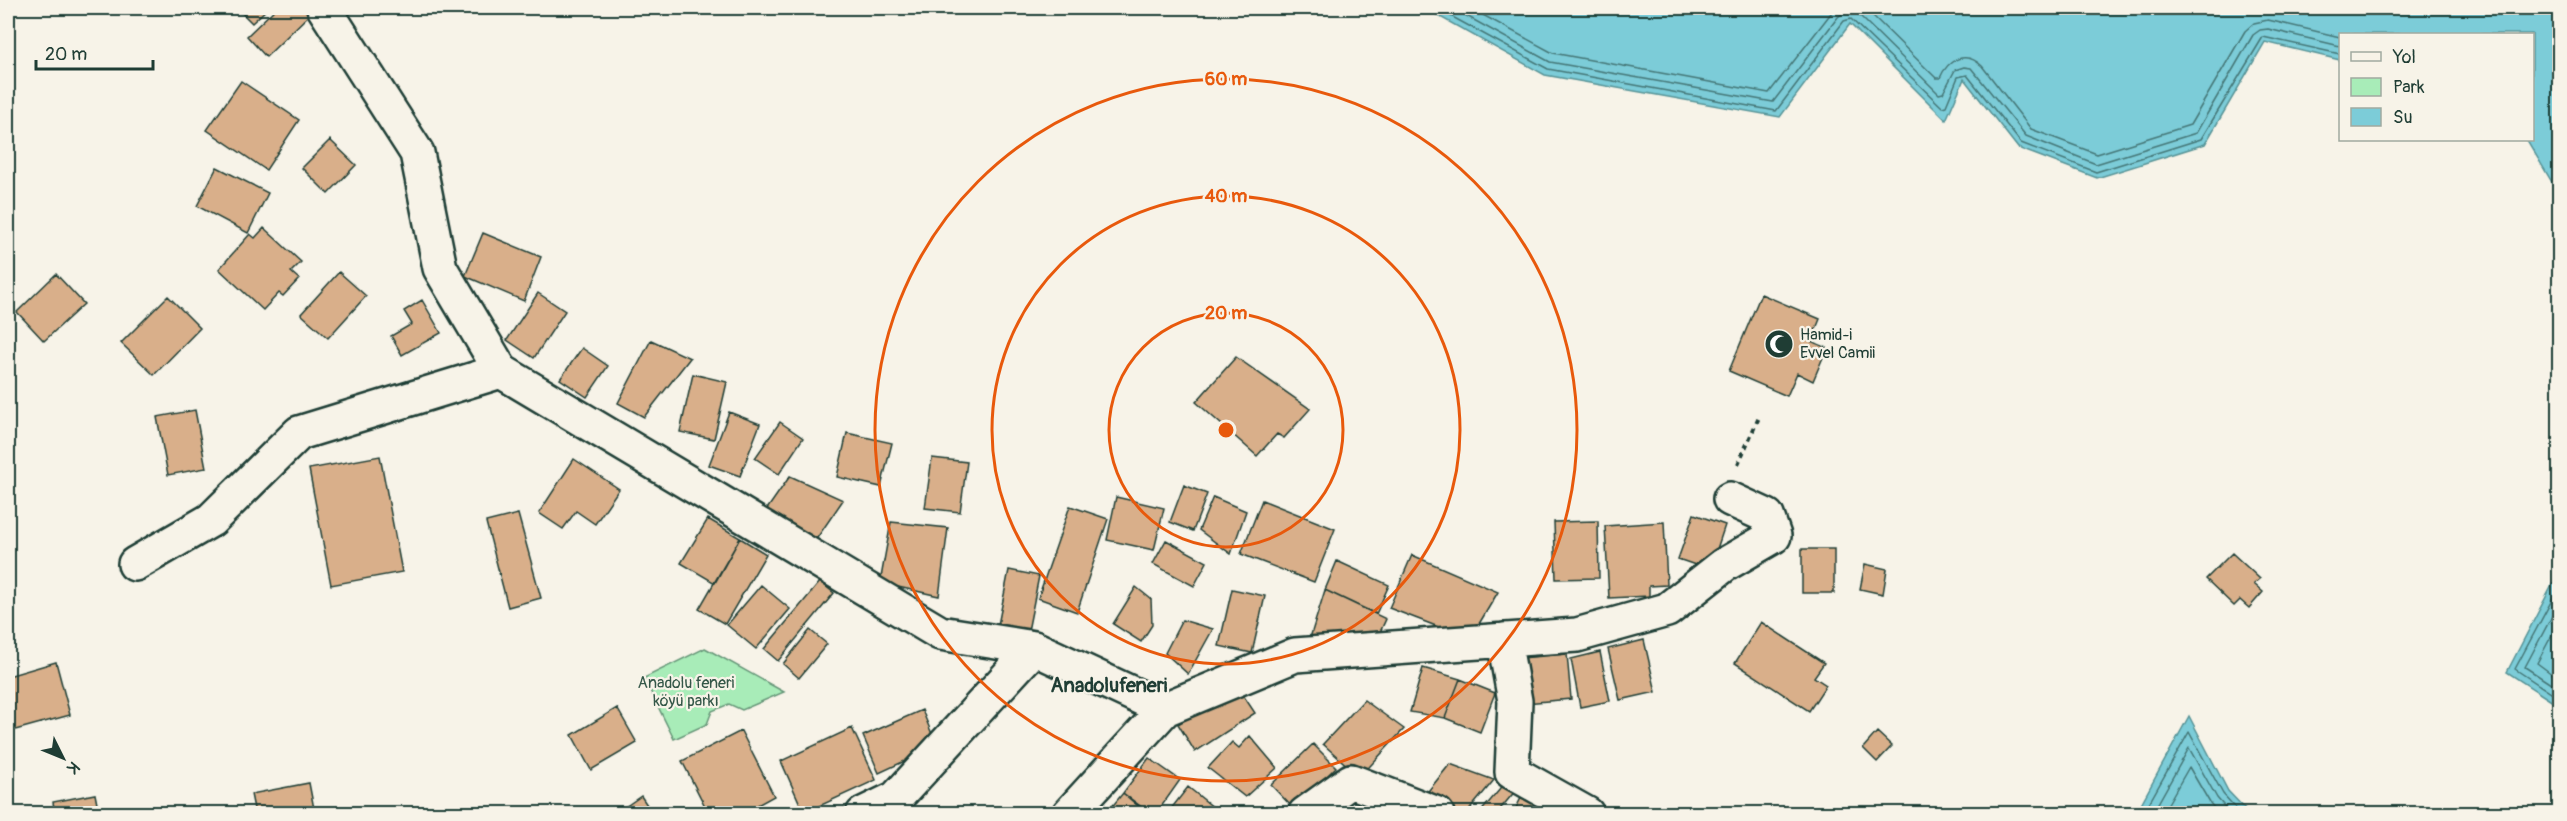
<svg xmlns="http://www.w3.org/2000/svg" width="2567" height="821" font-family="Pangolin,sans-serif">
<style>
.green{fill:#a8ecb8;stroke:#649476;stroke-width:1.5}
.water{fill:#7cccd8;stroke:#579396;stroke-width:1.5}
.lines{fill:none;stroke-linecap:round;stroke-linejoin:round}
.shore{stroke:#447676;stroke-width:1.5}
.building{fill:#d9af8a;stroke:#1f3d34;stroke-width:1.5}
.street-casing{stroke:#1f3d34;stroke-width:38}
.path{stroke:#1f3d34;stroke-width:4;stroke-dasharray:4.5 4.5;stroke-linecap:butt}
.street{stroke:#f7f3e8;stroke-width:33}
.ring{fill:none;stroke:#e8590c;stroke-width:3}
.labels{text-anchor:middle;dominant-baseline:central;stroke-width:4.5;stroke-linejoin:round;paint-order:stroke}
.poi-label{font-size:16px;fill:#1f3d34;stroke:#f7f3e8;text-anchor:start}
.park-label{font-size:16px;fill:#345748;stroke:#f7f3e8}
.quarter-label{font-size:20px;font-weight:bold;fill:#1f3d34;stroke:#f7f3e8}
.centre{fill:#e8590c;stroke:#f7f3e8;stroke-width:3}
.ring-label{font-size:18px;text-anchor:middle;font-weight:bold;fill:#e8590c;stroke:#f7f3e8;stroke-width:4.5;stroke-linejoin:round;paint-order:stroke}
</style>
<rect width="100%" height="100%" fill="#f7f3e8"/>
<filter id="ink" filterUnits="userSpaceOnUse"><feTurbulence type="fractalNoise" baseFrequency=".0167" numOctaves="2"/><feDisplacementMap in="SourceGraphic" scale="12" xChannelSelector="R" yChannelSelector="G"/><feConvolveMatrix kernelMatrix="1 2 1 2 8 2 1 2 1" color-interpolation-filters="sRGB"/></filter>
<g filter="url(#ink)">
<path class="green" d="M705,648L784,692L742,710L729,704L712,711L707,724L674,739L644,678Z"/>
<path class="water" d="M1424,8H2559V194L2527,140H2532V34H2340V60L2265,42L2205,144L2097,178L2018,148L1964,79L1946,120L1850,24L1780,117L1545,75Z
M2559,572V706L2507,672Z
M2189,716L2228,791L2249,813H2136Z"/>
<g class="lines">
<path class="shore" d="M1436,8L1548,69L1776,111L1844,21L1851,19L1942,107L1946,106L1958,77L1967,75L2021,143L2096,172L2201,139L2263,37L2340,54
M1452,8L1550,62L1773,102L1838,17C1845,10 1853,10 1860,16L1939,94L1943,93L1955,70L1964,67L1971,68L2026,136L2096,164L2196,133L2253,35L2260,30L2268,29L2340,46
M1470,8L1553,53L1769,93L1835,8
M1865,8L1936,78H1940C1948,59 1966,50 1982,66L2031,129L2097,154L2190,125L2245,31L2254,23L2268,20L2340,37
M2560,585L2515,669L2560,699
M2560,601L2525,667L2560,690
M2560,620L2537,663L2560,680
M2143,814L2189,732L2223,794L2241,814
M2152,814L2189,748L2217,798L2231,814
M2162,814L2189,767L2210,803L2219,814"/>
</g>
<path class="building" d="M237,8H268L252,23Z
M276,8H312L314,10L266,57L247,36Z
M241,81L299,120L266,170L207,130Z
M330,140L356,165L328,194L302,168Z
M217,167L268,193L248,233L197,206Z
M264,228L301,262L291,272L299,279L283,296L279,293L263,310L219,269L250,234L255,238Z
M483,233L541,257L524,301L465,276Z
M339,272L366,296L328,338L301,314Z
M56,274L84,304L44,341L17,312Z
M538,293L565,311L534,358L507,340Z
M1761,294L1820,319L1811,341L1827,348L1813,381L1797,373L1787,396L1729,371Z
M168,296L200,328L154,375L121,343Z
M422,300L441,333L402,355L391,336L412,324L404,311Z
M651,340L690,358L644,417L618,403Z
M582,348L608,366L587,397L560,379Z
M1236,357L1310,409L1284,438L1277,434L1257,456L1196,402Z
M693,374L727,382L714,439L680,432Z
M195,410L206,468L168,475L157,417Z
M729,412L760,424L740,476L709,465Z
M780,422L803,438L779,474L755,458Z
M847,433L892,443L881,487L837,477Z
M380,456L402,572L331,585L309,469Z
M932,458L967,462L960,512L925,508Z
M574,459L619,489L595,524L576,511L563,529L539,513Z
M790,476L843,500L815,541L765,512Z
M1184,485L1207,494L1193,531L1170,522Z
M1116,497L1164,508L1154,550L1107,540Z
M1213,497L1246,511L1231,554L1199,530Z
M1262,500L1335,529L1314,582L1241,554Z
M1070,506L1108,519L1077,612L1038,598Z
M518,514L541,598L508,607L486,522Z
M1694,514L1725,525L1710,570L1678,559Z
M708,519L740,538L715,583L681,563Z
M1598,521L1599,578L1556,579L1554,522Z
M891,522L948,528L939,596L880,583Z
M1664,522L1667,585L1649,586V596L1609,598L1605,526Z
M740,538L766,554L725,624L699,609Z
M1166,540L1207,562L1194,586L1153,564Z
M1802,549H1834V593H1802Z
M2232,553L2260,579L2254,584L2263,592L2249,608L2240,600L2234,606L2206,579Z
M1412,555L1498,592L1470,639L1389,608Z
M1337,561L1389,585L1376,614L1325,590Z
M1865,564L1887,569L1883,594L1860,589Z
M1009,570L1039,576L1028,631L998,625Z
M820,582L834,593L778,661L764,649Z
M761,585L790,609L756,649L727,625Z
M1136,587L1151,599L1152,625L1141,642L1113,624Z
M1232,589L1265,596L1252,653L1219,646Z
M1325,590L1386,619L1375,643L1310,638Z
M1182,620L1213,629L1188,674L1165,653Z
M1761,622L1824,663L1814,677L1826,685L1809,711L1735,663Z
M810,630L827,644L799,678L783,664Z
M1644,640L1656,692L1620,700L1608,649Z
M1600,652L1610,701L1580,707L1571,659Z
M1567,654L1571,699L1525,703L1521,658Z
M56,662L70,715L8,732V676Z
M1423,668L1460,679L1445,718L1410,712Z
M1460,679L1495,693L1480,732L1445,718Z
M1237,686L1255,713L1195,752L1178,724Z
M1364,700L1404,729L1360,777L1323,744Z
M617,708L637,743L591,770L572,735Z
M922,710L937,746L879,773L863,736Z
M852,728L876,780L804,813L781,761Z
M741,731L774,796L741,814H709L682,761Z
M1877,732L1892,746L1877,762L1863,748Z
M1250,736L1277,768L1245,797L1208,768L1232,742L1239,748Z
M1313,744L1336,767L1294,809L1271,785Z
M1149,758L1180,780L1156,814H1151L1123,793Z
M1450,764L1494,780L1466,814H1456L1421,800Z
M1506,782L1516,790L1496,814H1479Z
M309,783L315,814H255L251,794Z
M1188,787L1219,812L1218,814H1167Z
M1524,792L1565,814H1513Z
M1123,793L1147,814H1106Z
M95,794L99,814H55L53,802Z
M641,796L653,814H615Z"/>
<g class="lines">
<g class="street-casing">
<path id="street" d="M324,8L417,153L440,268L501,371L940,633L1034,648
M135,564L211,520L299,433L501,371
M1504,640L1515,701L1512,772L1587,814
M863,814L896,798L1034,648L1165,709L1295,655L1577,635L1667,610L1724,565L1774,536L1767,516L1730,499
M1069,814L1165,709
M1305,814L1351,781L1437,814"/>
</g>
<path class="path" d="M1738,464L1760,415"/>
<use href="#street" class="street"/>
</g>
</g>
<g class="ring">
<circle cx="1226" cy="430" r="117"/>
<circle cx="1226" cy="430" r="234"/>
<circle cx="1226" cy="430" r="351"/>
</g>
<defs>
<g id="mosque-disc" transform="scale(1.5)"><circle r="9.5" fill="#1f3d34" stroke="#f7f3e8"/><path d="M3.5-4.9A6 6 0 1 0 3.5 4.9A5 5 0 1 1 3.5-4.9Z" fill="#fff"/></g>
</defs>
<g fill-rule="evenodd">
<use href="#mosque-disc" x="1779" y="344"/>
</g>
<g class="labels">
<g class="poi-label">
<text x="1800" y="335">Hamid-i<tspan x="1800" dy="18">Evvel Camii</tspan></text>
</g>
<g class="park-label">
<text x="686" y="683">Anadolu feneri<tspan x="686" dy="18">köyü parkı</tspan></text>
</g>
<g class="quarter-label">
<text x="1109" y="685">Anadolufeneri</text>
</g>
</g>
<circle cx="1226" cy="430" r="9" class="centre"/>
<g class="ring-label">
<text x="1226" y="85">60 m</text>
<text x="1226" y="202">40 m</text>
<text x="1226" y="319">20 m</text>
</g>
<rect width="2567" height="821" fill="none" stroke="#f7f3e8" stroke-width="30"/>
<rect x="15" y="15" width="2537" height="791" fill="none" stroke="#1f3d34" stroke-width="2" filter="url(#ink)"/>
<rect x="2339" y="33" width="195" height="108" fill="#f7f3e8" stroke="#a1aaa0" stroke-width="1.5"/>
<rect x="2351" y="52" width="30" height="9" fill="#f7f3e8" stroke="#a1aaa0" stroke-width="1.5"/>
<text x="2393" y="63" font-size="18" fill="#1f3d34">Yol</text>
<rect x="2351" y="78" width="30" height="18" fill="#a8ecb8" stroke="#a1aaa0" stroke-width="1.5"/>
<text x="2393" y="93" font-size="18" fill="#1f3d34">Park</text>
<rect x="2351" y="108" width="30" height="18" fill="#7cccd8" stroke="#a1aaa0" stroke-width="1.5"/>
<text x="2393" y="123" font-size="18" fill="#1f3d34">Su</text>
<g transform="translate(63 758) rotate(133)" stroke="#f7f3e8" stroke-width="4.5" paint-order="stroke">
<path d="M0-4.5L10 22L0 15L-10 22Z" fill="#1f3d34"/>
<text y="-9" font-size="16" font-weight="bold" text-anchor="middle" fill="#1f3d34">K</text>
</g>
<path d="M36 60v9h117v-9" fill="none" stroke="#1f3d34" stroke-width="3"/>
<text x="45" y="60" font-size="18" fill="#1f3d34" stroke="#f7f3e8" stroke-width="4.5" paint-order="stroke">20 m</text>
</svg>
